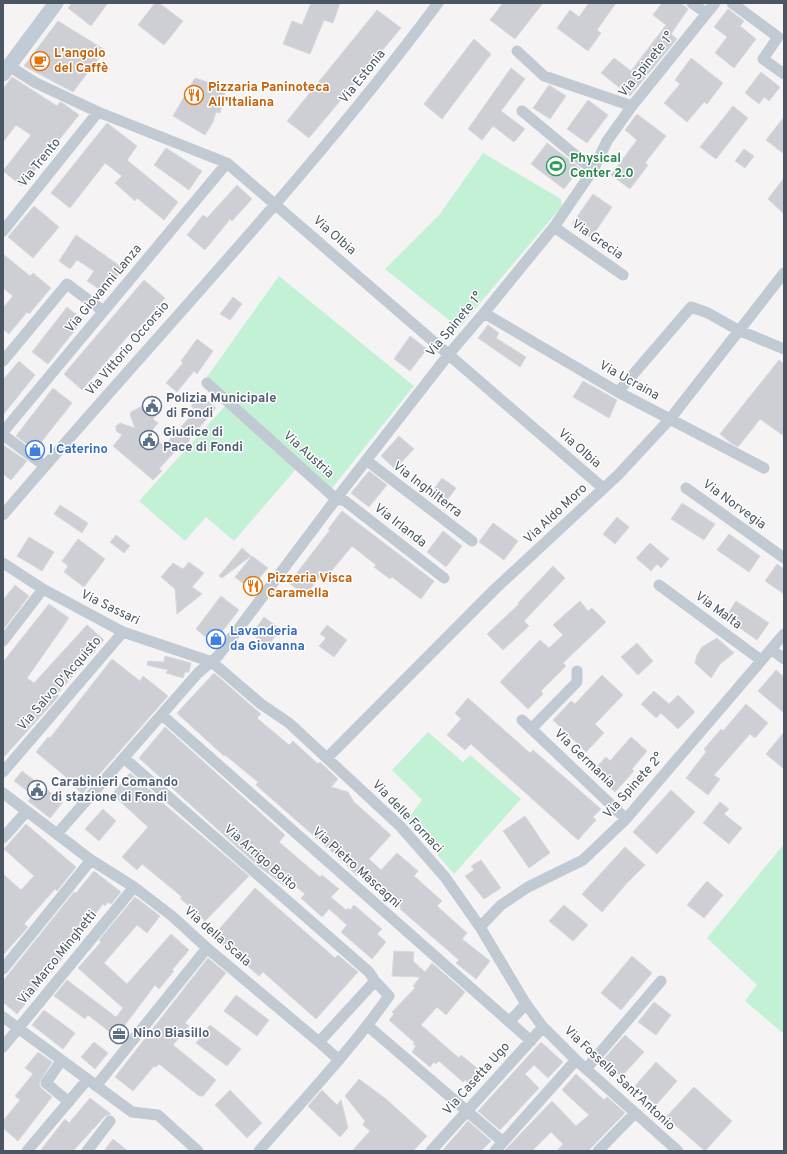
<svg xmlns="http://www.w3.org/2000/svg" width="787" height="1154" font-family="Overpass,sans-serif">
<style>
.green{fill:#c3f1d5}
.building{fill:#cdcfd5;stroke:#d7d9de}
.lines{fill:none;stroke-linecap:round;stroke-linejoin:round}
.street{stroke:#c1cad2;stroke-width:11}
.secondary{stroke:#c1cbd6;stroke-width:15}
.labels{text-anchor:middle;dominant-baseline:central;stroke-width:3;stroke-linejoin:round;paint-order:stroke}
.food-label{font-size:13px;font-weight:bold;fill:#c56008;stroke:#fff;text-anchor:start}
.street-label{font-size:13px;fill:#4a5661;stroke:#fff}
.leisure-label{font-size:13px;font-weight:bold;fill:#27864d;stroke:#fff;text-anchor:start}
.service-label{font-size:13px;font-weight:bold;fill:#4e5e75;stroke:#fff;text-anchor:start}
.shop-label{font-size:13px;font-weight:bold;fill:#366cbe;stroke:#fff;text-anchor:start}
</style>
<rect width="100%" height="100%" fill="#f5f3f3"/>
<path class="green" d="M483,153L561,199L562,206L459,328L385,269L440,214Z
M279,276L414,386L332,488L207,377Z
M225,406L296,469L234,541L206,517L185,541L139,501Z
M428,732L463,762L470,755L521,799L454,874L407,820L422,800L392,770Z
M784,844V1034L745,1001L757,985L707,938Z"/>
<path class="building" d="M72,3H108L91,26L68,8Z
M155,3H159L183,21L164,45L138,25Z
M311,3H340L333,23L324,20L310,54L283,44L292,21L302,25Z
M503,3H543L515,39L490,20Z
M589,3H616L597,30L601,33L588,51L557,28L570,10L579,17Z
M662,3H681L688,9L671,34L677,39L630,96L601,73L614,58L631,71L666,25L653,15Z
M728,9L744,21L740,26L756,39L734,68L715,53L727,37L714,27Z
M377,10L401,28L309,138L287,121Z
M58,21L105,50L73,92L24,66Z
M474,39L491,54L442,119L424,104Z
M691,58L723,83L707,104L704,102L687,122L664,103L680,84L675,80Z
M511,68L525,79L501,111L525,129L514,142L493,126L482,140L468,129Z
M761,72L780,87L769,101L764,97L759,104L745,93Z
M12,77L57,106L60,102L64,104L79,115L22,186L3,171L31,135L16,125L3,142V89Z
M195,78L223,87L225,95L220,113L216,112L213,122L205,135L173,116Z
M549,85L566,96L550,119L533,108Z
M588,100L608,115L587,143L567,129Z
M733,106L748,118L716,159L700,147Z
M637,114L666,136L645,163L648,165L630,189L611,175L637,140L625,130Z
M784,117V154L766,140Z
M107,123L137,146L127,160L178,202L164,220L137,198L135,201L115,183L122,176L105,163L70,208L51,193Z
M547,143L580,168L564,189L531,164Z
M166,148L202,171L189,190L154,165Z
M744,149L754,156L745,168L735,161Z
M784,178V214L768,199Z
M237,185L252,199L232,221L230,219L205,250L187,235L203,215L207,218Z
M593,194L612,207L591,238L572,224Z
M34,206L59,227L33,258L8,237Z
M76,235L123,268L105,293L87,281L94,271L77,260L70,269L59,261Z
M3,254L30,276L33,273L51,288L29,314L27,312L9,334L3,329V308L13,296L3,288Z
M144,280L165,298L135,332L133,330L82,390L64,374Z
M233,297L242,304L230,320L220,314Z
M67,307L83,320L48,364L32,352Z
M488,325L499,333L496,338L526,357L520,367L478,338Z
M410,336L427,349L410,371L394,359Z
M197,339L213,351L197,374L194,371L177,392L166,383L183,363L181,361Z
M779,360L784,364V436L760,419L738,447L731,443L720,434Z
M19,361L35,375L3,415V380Z
M583,381L617,400L609,418L573,397Z
M53,388L72,403L35,450L16,436Z
M201,395L216,408L189,440H190L180,450L178,448L159,469L162,471L153,480L113,446L122,435L116,431V426L120,423L135,428L130,415L131,412L142,406L145,408L149,405L158,413L153,419L158,423L149,434L164,446L196,410L191,406Z
M399,436L414,449L395,469L381,456Z
M3,445L27,461L11,480L3,474Z
M369,471L387,485L369,507L351,493Z
M442,478L456,488L445,503L431,493Z
M682,503L715,524L704,540L671,519Z
M60,505L88,523L82,533L54,514Z
M342,511L434,581L421,599L392,577L390,579L374,567L376,565L352,546L329,574L325,571L305,595L289,583L330,530L328,529Z
M617,517L629,527L615,544L603,534Z
M493,523L518,541L504,560L479,542Z
M443,531L462,546L446,567L427,552Z
M729,534L760,556L749,572L717,550Z
M116,535L130,546L124,553L110,542Z
M29,537L54,552L42,571L17,556Z
M78,539L105,559L84,587L64,572L68,566L62,561Z
M650,543L669,559L661,568L657,564L651,571L636,558Z
M242,548L251,556L222,578L219,576Z
M252,556L268,568L250,589L235,577Z
M189,562L204,573L192,587L202,594L177,614L175,589L161,577L173,563L183,569Z
M777,564L784,569V594L765,581Z
M553,566L565,578L524,621L529,626L503,650L487,634L519,604L518,603Z
M15,585L29,596L3,630V600Z
M221,596L239,610L213,643L196,629Z
M580,601L588,611L592,608L606,622L563,663L566,666L541,691L543,694L528,709L500,682L540,640L549,648L563,635L553,625Z
M736,601L769,623L757,640L725,618Z
M49,604L69,618L27,678L34,683L87,625L104,640L57,694L59,696L3,758V662Z
M264,617L280,629L268,646L252,634Z
M327,625L347,640L334,657L319,646L326,638L320,634Z
M717,638L734,653L720,664L711,678L695,663L697,655L702,647Z
M637,643L653,661L638,675L621,657Z
M165,656L191,663L189,672H185L183,678L166,673L168,670L147,665L148,661L164,662Z
M112,659L140,681L143,676L168,696L82,794L66,777L36,752L48,737L50,738Z
M776,670L784,677V713L758,691Z
M214,673L261,714L257,718L289,745L293,741L318,764L320,762L338,779L331,787L348,792L354,802L391,835L369,859L381,870L397,853L418,871L414,876L442,901L437,906L467,933L462,939L490,961L476,979L456,963L459,960L400,909L401,907L361,871L357,876L338,857L256,785L258,782L225,755L224,756L177,713Z
M602,675L623,695L595,724L604,733L586,752L553,720L571,701L575,704Z
M654,691L669,704L678,695L695,712L678,729L661,713L656,718L641,704Z
M468,698L530,753L533,750L601,809L593,817L596,820L578,840L471,744L465,750L447,735L461,719L455,713Z
M746,704L768,723L755,738L750,734L714,775L720,779L708,795L686,778L706,752L704,749L721,729L723,731Z
M165,727L285,835L279,842L320,877L322,875L339,889L331,897L346,910L348,908L350,910L354,905L382,929L377,934L386,942L372,959L341,932L347,925L329,909L322,917L301,898L305,894L289,881L285,886L258,866L139,758Z
M784,732V769L766,754Z
M631,737L647,751L632,769L634,771L615,792L592,772L606,757L610,761Z
M22,771L63,802L50,818L28,801L33,795L14,781Z
M130,773L153,793L152,794L249,876L205,921L180,898L182,897L142,864L137,870L122,857L148,827L112,794Z
M671,790L695,812L657,854L633,832Z
M720,802L729,809L724,814L742,828L729,844L703,823Z
M103,809L116,821L99,841L85,829Z
M525,816L550,853L529,868L503,831Z
M26,824L76,867L57,891L55,889L24,924L28,927L3,955V874L21,890L34,876L4,849Z
M625,847L645,865L627,883L602,912L582,894Z
M481,860L501,888L484,899L465,876L474,870L471,866Z
M94,871L121,892L111,904L108,902L105,906L103,904L79,935L81,936L17,1014L3,1002V981L74,892L76,893Z
M707,881L723,895L704,918L687,905Z
M255,888L335,958L338,955L358,972L316,1019L263,972L259,976L213,936Z
M135,897L160,916L147,933L137,925L104,963L127,984L171,934L189,950L172,970L174,971L159,989L155,985L116,1037L88,1015L85,1019L54,996L67,980L116,1017L123,1008L78,968L101,942L99,940Z
M564,905L588,925L573,941L549,921Z
M394,951L414,952L413,961L425,972L432,963L465,992L446,1015L437,1007L421,1025L459,1058L461,1055L483,1073L472,1085L465,1080L463,1082L439,1061L436,1064L434,1062L430,1067L412,1052L416,1046L413,1044L415,1043L389,1020L394,1014L392,1012L415,988L413,986L420,977L392,976Z
M632,956L652,973L621,1010L601,993Z
M208,958L226,973L185,1023L189,1026L173,1045L216,1080L203,1096H199L159,1064L156,1067L154,1066L133,1091L115,1077Z
M236,995L269,1020L257,1036L224,1011Z
M654,1002L671,1015L656,1035L638,1022Z
M44,1010L75,1033L63,1049L32,1025Z
M210,1025L241,1049L227,1066L196,1043Z
M625,1035L644,1052L621,1077L603,1060Z
M94,1042L108,1053L95,1069L81,1057Z
M541,1042L563,1062L548,1078L534,1065L525,1074L539,1088L500,1130L478,1111Z
M38,1052L52,1062L39,1083L41,1088L52,1097L18,1141L3,1128V1121L20,1100L15,1096L33,1074L25,1068Z
M656,1062L677,1081L656,1105L635,1086Z
M576,1074L604,1100L607,1097L625,1113L588,1151H557L563,1144L551,1132L532,1151H504L552,1101L576,1126L589,1115L562,1090Z
M359,1079L386,1099L427,1136L413,1151H352L370,1131L363,1125L365,1121L345,1096Z
M694,1087L732,1121L705,1151L666,1117Z
M230,1090L262,1123L247,1138L215,1105Z
M322,1090L337,1105L341,1100L348,1128L340,1137L308,1106Z
M90,1098L111,1114L105,1116L73,1151H40L65,1119L69,1123Z
M468,1121L491,1141L481,1151H442Z
M113,1139L128,1151H104Z"/>
<g class="lines">
<path class="street" d="M692,3L706,13
M732,3L778,37L763,59L784,74
M517,51L544,76L632,106
M9,66L36,83L98,112L227,163L603,488
M522,111L593,170
M554,227L623,275
M3,231L98,112
M484,313L618,392L764,468
M3,361L67,284L103,311
M207,383L336,499L345,501L444,578
M618,392L691,307L708,313L738,330L784,349
M3,432L227,163
M3,435L45,466
M366,460L472,541
M686,488L784,558
M3,515C148,344 304,183 438,3
M3,563L43,589L123,632L212,662L261,704L289,723L400,826L445,877L480,927L526,1004L543,1027L576,1060L678,1151
M659,585L761,660
M3,641L43,589
M771,649L784,659
M162,715L531,1041
M522,720L626,819
M531,729L577,682V671
M124,758L369,972L375,981
M327,758L495,589L618,475L670,419L784,273
M3,772L123,632
M3,793L91,860L134,887L172,916L207,948L319,1042
M57,834L198,673L218,656L336,499L449,354L484,313L554,227L593,170L607,141L632,106L715,3
M3,838L26,812
M480,927L501,905L528,887L583,860L626,819L784,634
M3,969L91,860
M3,1017L132,1112L158,1115L198,1151
M509,1022L526,1004
M368,1026L503,1142
M3,1047L134,887
M61,1061L46,1083L69,1102
M586,1069L661,981
M96,1086L207,948
M27,1151L87,1080
M87,1151L110,1121
M259,1151C303,1100 350,1051 389,996L375,981L319,1042L339,1060
M431,1151L543,1027
M495,1151L576,1060
M598,1151L635,1113"/>
<path class="secondary" d="M3,74L56,3"/>
</g>
<defs>
<g id="cafe-ring" transform="scale(1)"><circle r="9.5" fill="#fff" stroke="#e8710a" stroke-width="1.5"/><path d="M-5.5-4.5H6V0H3Q3 3.5 0 3.5H-2.5Q-5.5 3.5-5.5 0ZM3-3.2v2h1.7v-2ZM-6 4.5H4V6H-6Z" fill="#e8710a"/></g>
<g id="restaurant-ring" transform="scale(1)"><circle r="9.5" fill="#fff" stroke="#e8710a" stroke-width="1.5"/><path d="M-5-6h1v4h1v-4h1v4h1v-4h1v5L-1.5 .5V6h-2V.5L-5-1ZM5-6V6H3V1.5H1.5Q1.5-4 5-6Z" fill="#e8710a"/></g>
<g id="stadium-ring" transform="scale(1)"><circle r="9.5" fill="#fff" stroke="#2e9e5b" stroke-width="1.5"/><path d="M0-5a6.5 5 0 1 0 0 10a6.5 5 0 1 0 0-10ZM-3.5-1.8h7v3.6h-7Z" fill="#2e9e5b"/></g>
<g id="civic-ring" transform="scale(1)"><circle r="9.5" fill="#fff" stroke="#5c6f8a" stroke-width="1.5"/><path d="M-.6-6.5H3V-4.5H.6V-3L4-1V1h2V6H-6V1h2V-1L-.6-3ZM-1.2 2.5V6h2.4V2.5Z" fill="#5c6f8a"/></g>
<g id="shop-ring" transform="scale(1)"><circle r="9.5" fill="#fff" stroke="#3f7fe0" stroke-width="1.5"/><path d="M-5-2.5h2.3a2.7 3.5 0 0 1 5.4 0H5L5.5 6h-11ZM-1.5-2.5h3a1.5 2.3 0 0 0-3 0Z" fill="#3f7fe0"/></g>
<g id="office-ring" transform="scale(1)"><circle r="9.5" fill="#fff" stroke="#5c6f8a" stroke-width="1.5"/><path d="M-6-3h4V-5.5h4V-3h4V5H-6ZM-1-4.5V-3h2v-1.5ZM-6 0V1H6V0Z" fill="#5c6f8a"/></g>
</defs>
<g fill-rule="evenodd">
<use href="#cafe-ring" x="40" y="61"/>
<use href="#restaurant-ring" x="194" y="95"/>
<use href="#stadium-ring" x="556" y="166"/>
<use href="#civic-ring" x="152" y="406"/>
<use href="#civic-ring" x="149" y="440"/>
<use href="#shop-ring" x="35" y="450"/>
<use href="#restaurant-ring" x="253" y="586"/>
<use href="#shop-ring" x="216" y="639"/>
<use href="#civic-ring" x="37" y="790"/>
<use href="#office-ring" x="119" y="1034"/>
</g>
<g class="labels">
<g class="food-label">
<text x="54" y="54">L'angolo<tspan x="54" dy="15">del Caffè</tspan></text>
<text x="208" y="88">Pizzaria Paninoteca<tspan x="208" dy="15">All'Italiana</tspan></text>
<text x="267" y="579">Pizzeria Visca<tspan x="267" dy="15">Caramella</tspan></text>
</g>
<g class="street-label">
<text transform="translate(647 65) rotate(-51)">Via Spinete 1°</text>
<text transform="translate(363 77) rotate(-51)">Via Estonia</text>
<text transform="translate(40 163) rotate(-51)">Via Trento</text>
<text transform="translate(334 236) rotate(41)">Via Olbia</text>
<text transform="translate(597 240) rotate(35)">Via Grecia</text>
<text transform="translate(104 289) rotate(-50)">Via Giovanni Lanza</text>
<text transform="translate(455 325) rotate(-50)">Via Spinete 1°</text>
<text transform="translate(128 349) rotate(-49)">Via Vittorio Occorsio</text>
<text transform="translate(629 381) rotate(29)">Via Ucraina</text>
<text transform="translate(579 449) rotate(41)">Via Olbia</text>
<text transform="translate(308 455) rotate(42)">Via Austria</text>
<text transform="translate(427 490) rotate(37)">Via Inghilterra</text>
<text transform="translate(734 505) rotate(36)">Via Norvegia</text>
<text transform="translate(556 514) rotate(-43)">Via Aldo Moro</text>
<text transform="translate(400 526) rotate(38)">Via Irlanda</text>
<text transform="translate(110 608) rotate(26)">Via Sassari</text>
<text transform="translate(718 611) rotate(36)">Via Malta</text>
<text transform="translate(60 684) rotate(-49)">Via Salvo D'Acquisto</text>
<text transform="translate(584 759) rotate(44)">Via Germania</text>
<text transform="translate(634 786) rotate(-48)">Via Spinete 2°</text>
<text transform="translate(407 817) rotate(46)">Via delle Fornaci</text>
<text transform="translate(260 858) rotate(41)">Via Arrigo Boito</text>
<text transform="translate(356 868) rotate(42)">Via Pietro Mascagni</text>
<text transform="translate(217 937) rotate(41)">Via della Scala</text>
<text transform="translate(58 958) rotate(-51)">Via Marco Minghetti</text>
<text transform="translate(477 1079) rotate(-48)">Via Casetta Ugo</text>
<text transform="translate(619 1079) rotate(43)">Via Fossella Sant'Antonio</text>
</g>
<g class="leisure-label">
<text x="570" y="159">Physical<tspan x="570" dy="15">Center 2.0</tspan></text>
</g>
<g class="service-label">
<text x="166" y="399">Polizia Municipale<tspan x="166" dy="15">di Fondi</tspan></text>
<text x="163" y="433">Giudice di<tspan x="163" dy="15">Pace di Fondi</tspan></text>
<text x="51" y="783">Carabinieri Comando<tspan x="51" dy="15">di stazione di Fondi</tspan></text>
<text x="133" y="1034">Nino Biasillo</text>
</g>
<g class="shop-label">
<text x="49" y="450">I Caterino</text>
<text x="230" y="632">Lavanderia<tspan x="230" dy="15">da Giovanna</tspan></text>
</g>
</g>
<rect width="787" height="1154" fill="none" stroke="#4a5661" stroke-width="8"/>
</svg>
